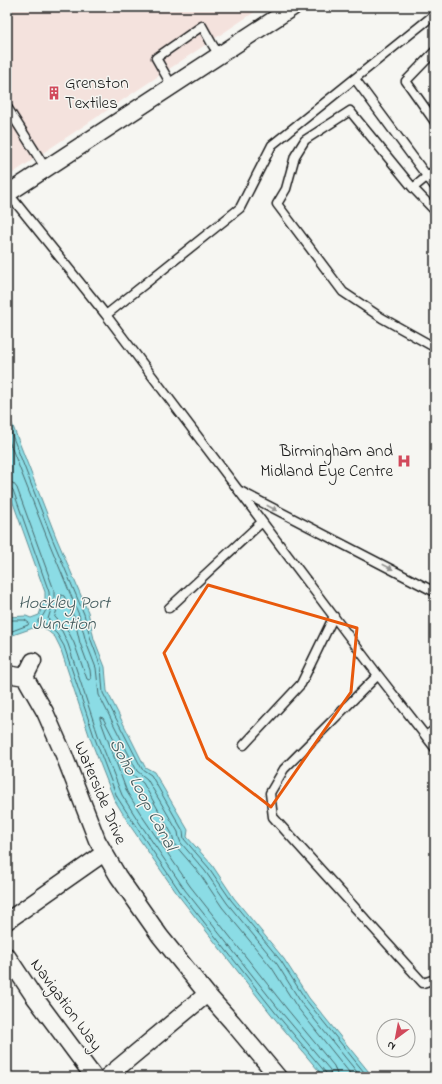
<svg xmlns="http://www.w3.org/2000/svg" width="442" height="1084" font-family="'Indie Flower',sans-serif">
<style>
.built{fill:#f4e2dd}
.water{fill:#8bdce5;stroke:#5f8f95}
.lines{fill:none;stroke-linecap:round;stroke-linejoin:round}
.shore{stroke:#48696c;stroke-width:1}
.lane-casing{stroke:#1c1c1c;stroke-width:11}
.street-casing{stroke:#1c1c1c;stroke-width:19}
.lane{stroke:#f6f6f2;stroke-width:8}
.street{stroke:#f6f6f2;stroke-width:16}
.oneway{fill:#949492}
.marked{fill:none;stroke:#e8590c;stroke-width:3;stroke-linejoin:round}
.labels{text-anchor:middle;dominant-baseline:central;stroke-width:3;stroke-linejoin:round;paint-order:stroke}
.poi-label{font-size:17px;fill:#1c1c1c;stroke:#f6f6f2;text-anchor:start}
.street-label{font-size:17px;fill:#1c1c1c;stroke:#f6f6f2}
.water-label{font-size:18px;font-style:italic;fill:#3d5658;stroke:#f6f6f2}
</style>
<rect width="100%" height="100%" fill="#f6f6f2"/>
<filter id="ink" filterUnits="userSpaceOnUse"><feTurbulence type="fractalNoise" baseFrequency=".025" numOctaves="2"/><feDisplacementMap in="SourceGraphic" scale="8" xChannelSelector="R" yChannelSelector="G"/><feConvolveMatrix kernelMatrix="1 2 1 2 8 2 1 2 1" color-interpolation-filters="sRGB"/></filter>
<g filter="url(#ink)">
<path class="built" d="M7,7H262L7,177Z"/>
<path class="water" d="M7,411L56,537L88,612L94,639L105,667L107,691L145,767L154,772L188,830L187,837L212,865L234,898L284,959L309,998L373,1077H324L275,1019L178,895L131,827L114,799L90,738L60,647L55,637L43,627L33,628L7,637V617L26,616L31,618L39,615L45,598V592L7,486Z"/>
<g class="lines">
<path class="shore" d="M7,422L52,538L84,614L91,640L101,667L103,693L142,769L151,775L183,831L184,839L209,868L231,900L281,961L306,1000L368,1077
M7,436L48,540L79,615L86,642L96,668L99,695L137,771L147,779L178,832L179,838L181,843L205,871L227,903L277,964L302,1004L361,1077
M7,482L13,483L17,488L54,590V600L48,619L62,631L68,644L98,735L122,795L139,822L185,890L282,1013L330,1070L331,1077
M7,487H10L13,490L49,592C50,600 46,616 38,620V622L46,624L57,634L64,646L94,736L117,797L135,825L181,893L278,1016L326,1073V1077
M62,595L64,596L74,617L80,643L90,670L91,679L89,680L87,679L74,643L68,631L55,617Z
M7,620H25L29,623L28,625L7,633
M338,1077L334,1066L287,1009L190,886L144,819L127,792L100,719V717L103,718L132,774L143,783L172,834L175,845L200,874L222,907L272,968L297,1007L353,1077"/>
<g class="lane-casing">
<path id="lane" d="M435,51L406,81L435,122
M355,79L435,187
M172,86L156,58L202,26L212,44L219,55
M7,107L46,169
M413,188L435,170
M8,193L106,315L378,675L435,748
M435,211L413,188L350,111L305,140L295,156L286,189L277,204L343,292L382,318L434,347H435
M106,315L240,208L272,145L435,14
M240,491L435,592
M169,608L262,522
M378,675L284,769L270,793L273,817L423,983L435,979
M426,736L435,729
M244,745L301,684L334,616"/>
</g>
<g class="street-casing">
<path id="street" d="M7,194L293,7
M7,674L25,677L45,712L64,755L97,840L118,876L160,936L207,994L232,1022L278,1077
M25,677L33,661
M7,921L104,853
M7,956L33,995L94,1077
M107,1077L207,994"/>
</g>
<use href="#lane" class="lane"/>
<use href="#street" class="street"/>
</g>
<defs><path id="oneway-solid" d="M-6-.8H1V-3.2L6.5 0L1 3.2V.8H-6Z"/></defs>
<g class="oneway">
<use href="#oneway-solid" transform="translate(272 508) rotate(28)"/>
<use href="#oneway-solid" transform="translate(388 567) rotate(27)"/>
</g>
</g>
<path class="marked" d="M208,585L357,628L351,692L271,807L207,758L164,653Z"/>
<defs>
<g id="building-bare" transform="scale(1.08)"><path d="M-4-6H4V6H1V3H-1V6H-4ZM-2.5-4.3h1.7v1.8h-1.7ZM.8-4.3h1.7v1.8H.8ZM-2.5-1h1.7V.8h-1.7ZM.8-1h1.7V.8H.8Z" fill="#d1495b" stroke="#f6f6f2" stroke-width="2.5" paint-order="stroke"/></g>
<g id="hospital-bare" transform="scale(1.08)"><path d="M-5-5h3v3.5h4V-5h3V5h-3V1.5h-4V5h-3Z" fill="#d1495b" stroke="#f6f6f2" stroke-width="2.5" paint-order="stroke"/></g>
</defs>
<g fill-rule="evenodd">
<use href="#building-bare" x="54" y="93"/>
<use href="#hospital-bare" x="404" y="461"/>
</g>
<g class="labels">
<g class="poi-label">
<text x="65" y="83">Grenston<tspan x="65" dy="20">Textiles</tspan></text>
<text x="393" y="451" text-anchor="end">Birmingham and<tspan x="393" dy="20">Midland Eye Centre</tspan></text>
</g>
<g class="street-label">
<text transform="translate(100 793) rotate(67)">Waterside Drive</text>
<text transform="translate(66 1005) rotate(54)">Navigation Way</text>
</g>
<g class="water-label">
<text x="64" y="604">Hockley Port<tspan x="64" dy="21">Junction</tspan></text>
<text transform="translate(142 795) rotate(62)">Soho Loop Canal</text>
</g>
</g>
<rect width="442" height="1084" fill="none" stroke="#f6f6f2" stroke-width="24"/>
<rect x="12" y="12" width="418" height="1060" fill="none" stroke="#1c1c1c" stroke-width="1.5" filter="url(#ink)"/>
<g transform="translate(396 1038) rotate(212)"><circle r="19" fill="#f6f6f2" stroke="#9f9f9c"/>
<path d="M0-3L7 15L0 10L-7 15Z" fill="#d1495b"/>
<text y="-6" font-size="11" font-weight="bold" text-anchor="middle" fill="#1c1c1c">N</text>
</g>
</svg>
